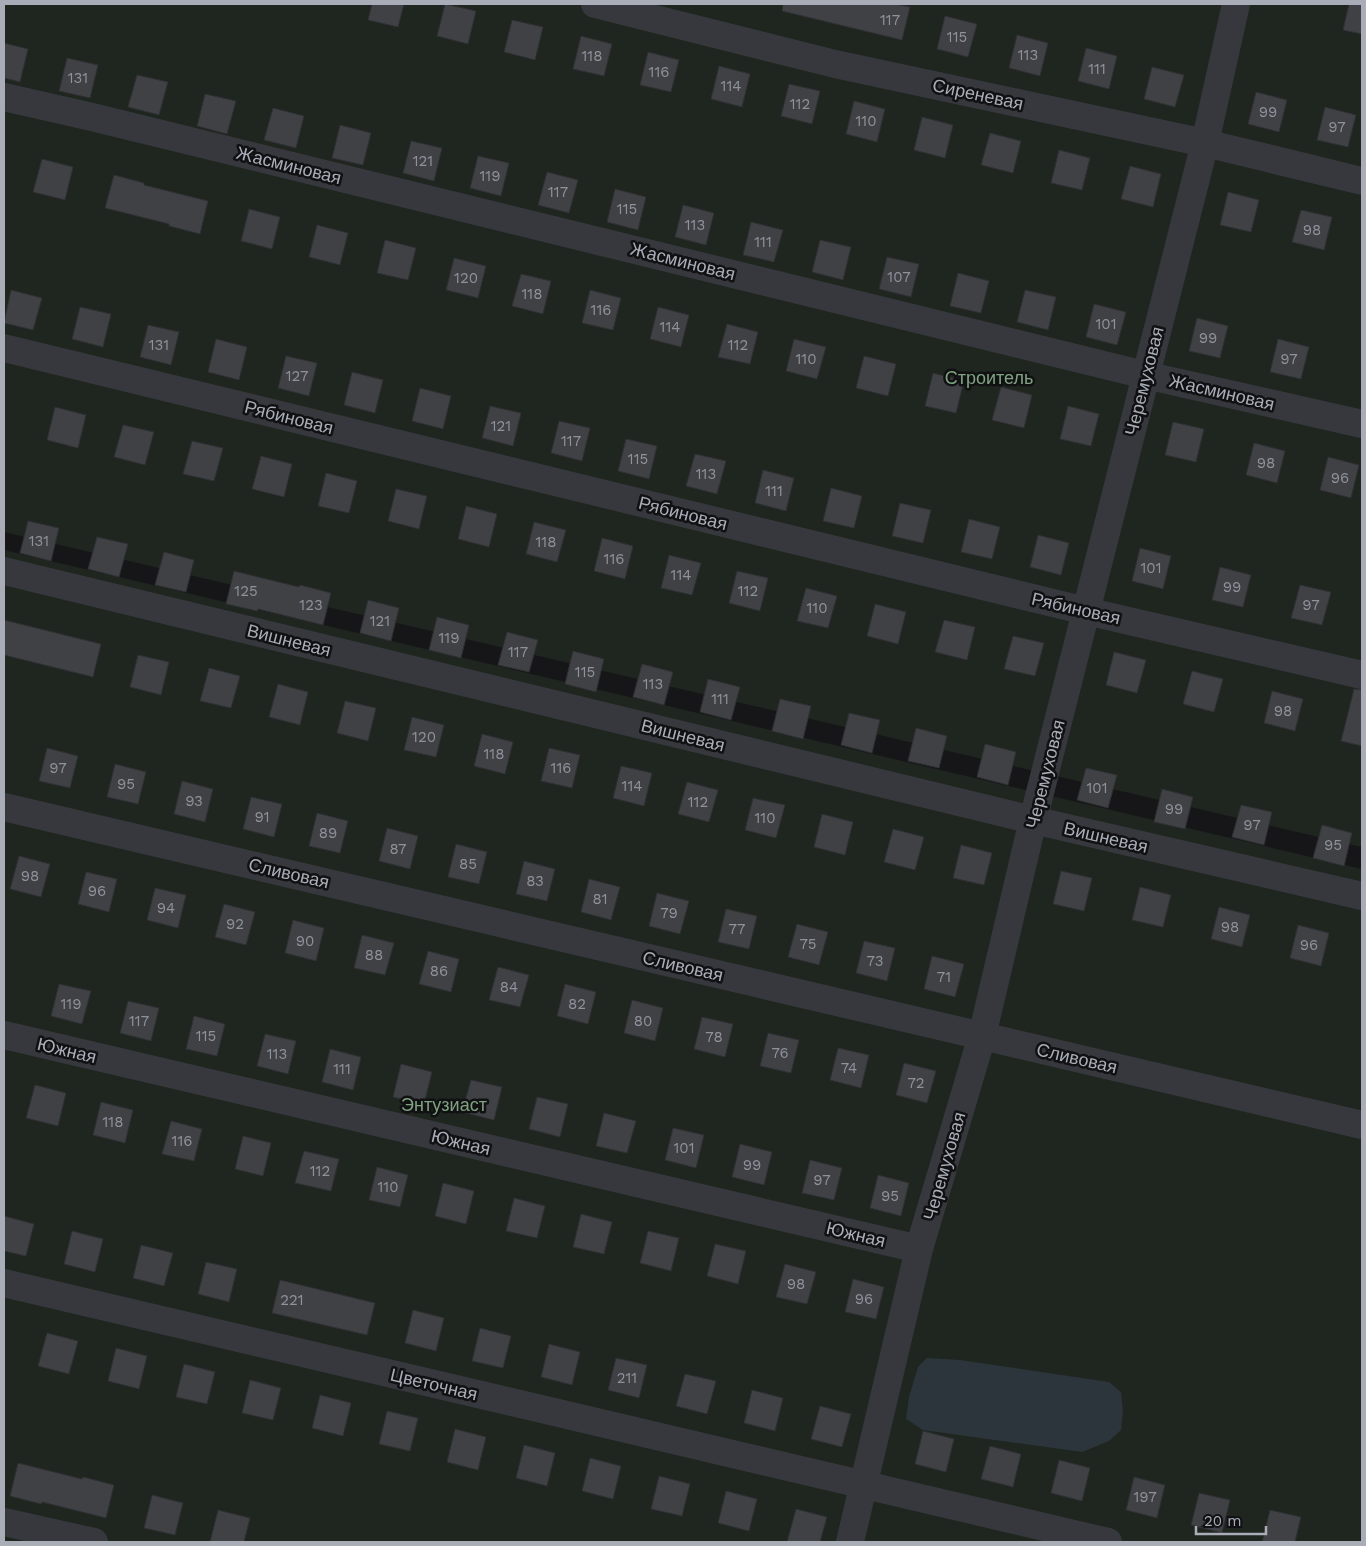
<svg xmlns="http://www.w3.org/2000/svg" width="1366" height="1546" font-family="'Work Sans',sans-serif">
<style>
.green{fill:#1e261f}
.water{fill:#2c353c}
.building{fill:#404145;stroke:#303034}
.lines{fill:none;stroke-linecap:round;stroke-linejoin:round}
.minor{stroke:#37383d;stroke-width:28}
.labels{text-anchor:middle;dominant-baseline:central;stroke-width:5;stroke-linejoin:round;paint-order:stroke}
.number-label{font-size:15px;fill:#8e929b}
.street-label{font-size:18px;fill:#a8adb8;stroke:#111113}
.park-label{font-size:18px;fill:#7fa381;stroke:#111113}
</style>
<rect width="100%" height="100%" fill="#161618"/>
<path class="green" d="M4,4H1362V847L4,532Z
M4,550L1362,869V1542H4Z"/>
<path class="water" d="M927,1358L960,1360L1109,1382L1121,1392L1123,1411L1121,1430L1109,1441L1082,1452L923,1430L906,1419L909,1397L918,1367Z"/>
<path class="building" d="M372,4H404L398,27L368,20Z
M445,4L476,11L468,44L437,36Z
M783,4H895L910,7L902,40L782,11Z
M1349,4H1362V34L1343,30Z
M945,16L977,24L968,57L937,49Z
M512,20L543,27L535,60L504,52Z
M1017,35L1048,43L1040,76L1009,68Z
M581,36L612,44L604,76L573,69Z
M4,43L28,49L20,82L4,78Z
M1086,48L1117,56L1109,89L1078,81Z
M648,52L679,60L671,92L640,85Z
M67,58L98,65L90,98L59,91Z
M719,66L750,74L742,107L711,99Z
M1152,67L1184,75L1175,107L1144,99Z
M137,75L168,82L159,115L128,107Z
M789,84L820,91L812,124L781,116Z
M1256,92L1287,100L1279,132L1248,124Z
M205,94L236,101L227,134L197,126Z
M854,101L885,109L877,142L846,134Z
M1325,107L1356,115L1348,147L1317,140Z
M273,108L304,116L296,148L264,140Z
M922,117L953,125L945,158L914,150Z
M340,125L371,133L363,165L332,158Z
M990,133L1021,141L1013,173L981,165Z
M411,141L442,148L434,181L403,173Z
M1059,150L1090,158L1082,190L1051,183Z
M478,156L509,163L501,196L470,188Z
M42,159L73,167L65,200L33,192Z
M1130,166L1161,174L1153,207L1121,199Z
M547,172L578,180L569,213L538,205Z
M114,175L144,183V185L208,201L200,234L169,226V224L105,208Z
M615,189L646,197L638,230L607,222Z
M1228,192L1259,200L1251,232L1220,225Z
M683,205L714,213L706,245L675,237Z
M249,209L280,217L272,249L241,241Z
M1301,210L1332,217L1324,250L1292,242Z
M751,222L783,230L774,262L743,255Z
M317,225L348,233L340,265L309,257Z
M385,240L416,248L408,280L377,273Z
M820,240L851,247L843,280L812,272Z
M887,257L919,264L911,297L879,289Z
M454,258L486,266L478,298L446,290Z
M958,273L989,281L981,313L950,306Z
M521,274L551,281L543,314L512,306Z
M11,290L42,298L33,330L4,323Z
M590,290L621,298L613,330L582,323Z
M1025,290L1056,297L1048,330L1017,322Z
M1094,304L1126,312L1117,345L1086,337Z
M80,307L111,314L103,347L72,339Z
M658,307L689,315L681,347L650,339Z
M1197,318L1228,326L1220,358L1189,351Z
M727,324L758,332L750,364L718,357Z
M148,325L179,332L171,365L140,357Z
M216,339L247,347L239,380L208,372Z
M794,339L826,347L817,379L786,371Z
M1278,339L1309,347L1301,379L1270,372Z
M286,356L317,363L309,396L278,388Z
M864,356L896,364L888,396L856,388Z
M352,372L383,380L375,413L344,405Z
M933,373L964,381L956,413L925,406Z
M1001,387L1032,395L1024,428L992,420Z
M420,388L451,396L443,429L412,421Z
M490,406L521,413L513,446L482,438Z
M1068,406L1099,414L1091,446L1060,439Z
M55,407L86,415L78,448L47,440Z
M559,421L590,428L582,461L551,453Z
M1173,422L1204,429L1196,462L1165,455Z
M123,425L154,432L145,465L114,457Z
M626,439L657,446L649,479L618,471Z
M192,441L223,448L214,481L183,474Z
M1254,443L1285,451L1277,483L1246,475Z
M695,454L726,461L717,494L686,486Z
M261,456L292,464L284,497L252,489Z
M1328,457L1359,465L1351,498L1320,490Z
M763,470L794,478L786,511L755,503Z
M326,473L357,481L349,513L318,506Z
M831,488L862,496L854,528L823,521Z
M396,489L427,496L419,529L388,521Z
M900,503L931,510L923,543L892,536Z
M466,506L497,514L489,547L458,539Z
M969,519L1000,527L992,559L961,552Z
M28,521L59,528L51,561L20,553Z
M534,522L566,530L557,562L526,554Z
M1038,535L1069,543L1061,575L1030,567Z
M97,537L128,544L119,577L88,569Z
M602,538L633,546L625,579L594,571Z
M1140,548L1171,556L1163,589L1132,581Z
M164,552L194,560L186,592L155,585Z
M669,555L701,563L692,595L661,588Z
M1220,567L1251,575L1243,607L1212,600Z
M234,571L299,587L300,585L331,593L323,625L258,609L257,611L226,604Z
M737,571L768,578L760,611L729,603Z
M1300,585L1331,592L1322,625L1291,618Z
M806,588L837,596L828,628L797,621Z
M368,600L399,608L391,641L360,633Z
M875,604L906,612L898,644L867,636Z
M437,617L469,625L461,658L429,650Z
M4,620L101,644L93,677L4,655Z
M944,620L975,627L967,660L935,652Z
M507,632L538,640L529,672L498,665Z
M1013,636L1044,643L1035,676L1004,669Z
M573,651L604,659L596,692L565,684Z
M1114,652L1146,660L1137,693L1106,685Z
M138,655L169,662L161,695L130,687Z
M642,664L673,672L664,705L633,697Z
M209,668L240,676L231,708L200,701Z
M1192,671L1223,679L1214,712L1183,704Z
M708,679L740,687L731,720L700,712Z
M278,684L308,692L300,725L269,717Z
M1354,689L1362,690V746L1341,741Z
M1272,691L1303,699L1295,731L1264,723Z
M780,699L811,706L803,739L772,731Z
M345,701L376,708L368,741L337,733Z
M849,713L880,720L872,753L841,745Z
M412,717L444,725L436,757L404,750Z
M916,728L947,736L939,768L908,761Z
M482,734L513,742L505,774L474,766Z
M985,744L1016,752L1008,785L977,777Z
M47,748L78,756L70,788L39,781Z
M549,748L580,755L572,788L541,781Z
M115,764L146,772L138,804L107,797Z
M621,766L652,773L644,806L613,798Z
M1086,768L1117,775L1108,808L1077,800Z
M182,781L213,789L205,822L174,814Z
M687,782L718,790L709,822L678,814Z
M1162,789L1193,797L1185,829L1154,822Z
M251,797L282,804L274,837L243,829Z
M753,798L785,805L776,838L745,830Z
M1241,805L1272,812L1264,845L1232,837Z
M317,813L348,821L340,853L309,846Z
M822,814L853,822L845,855L814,847Z
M1322,825L1352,833L1344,866L1313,858Z
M387,828L418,836L410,869L379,861Z
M893,829L924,837L915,870L884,862Z
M456,844L487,852L479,884L448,877Z
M961,845L992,853L984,885L953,878Z
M19,856L50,864L41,897L10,889Z
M524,861L555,869L547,901L516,894Z
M1061,871L1092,878L1084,911L1053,904Z
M86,872L117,879L109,912L78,904Z
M589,879L620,887L611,920L581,912Z
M1140,887L1171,895L1163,927L1132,920Z
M155,888L186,895L178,928L147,920Z
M657,893L689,901L680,934L649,926Z
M224,904L255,912L246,945L215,937Z
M1219,907L1250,915L1242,947L1211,939Z
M726,909L757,916L749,949L718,942Z
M293,920L324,928L316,961L285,953Z
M797,924L828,932L819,965L788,957Z
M1298,925L1329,933L1321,966L1290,958Z
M362,935L394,943L385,975L354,968Z
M864,941L895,948L887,981L856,973Z
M428,951L459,959L451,992L419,984Z
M932,956L964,964L955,997L924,989Z
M498,967L529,975L520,1007L489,1000Z
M59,984L91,991L82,1024L51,1016Z
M565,984L596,992L588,1024L557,1016Z
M632,1000L663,1008L655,1041L624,1033Z
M128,1001L159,1008L151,1041L120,1033Z
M194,1016L225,1024L217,1056L186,1049Z
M702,1017L733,1024L725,1057L694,1049Z
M768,1033L799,1040L791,1073L760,1066Z
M265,1034L296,1041L288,1074L257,1066Z
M838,1048L869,1055L861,1088L830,1080Z
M330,1049L361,1057L353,1090L322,1082Z
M904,1063L936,1071L927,1103L896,1095Z
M401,1064L432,1072L424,1104L393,1097Z
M471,1080L502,1087L494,1120L462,1112Z
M35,1085L66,1093L58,1126L26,1118Z
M537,1097L568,1104L560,1137L529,1129Z
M101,1102L133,1110L125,1143L93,1135Z
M604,1113L636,1121L627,1153L596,1146Z
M171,1121L202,1129L194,1161L162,1154Z
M673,1128L704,1135L696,1168L665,1160Z
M243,1136L271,1143L263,1176L235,1169Z
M740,1144L772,1152L764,1185L732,1177Z
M304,1151L339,1159L331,1191L295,1183Z
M810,1160L842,1168L834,1200L802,1193Z
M377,1167L408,1175L400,1207L369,1200Z
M878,1175L909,1183L901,1216L870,1208Z
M443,1183L474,1191L466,1224L435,1216Z
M514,1198L545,1206L537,1238L506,1231Z
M581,1214L612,1222L604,1254L573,1247Z
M4,1216L34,1224L26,1256L4,1251Z
M72,1231L103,1239L95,1272L64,1264Z
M648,1231L679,1238L671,1271L640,1263Z
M715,1244L746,1251L738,1284L707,1276Z
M141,1245L173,1253L164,1286L133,1278Z
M206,1262L237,1269L229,1302L198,1294Z
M785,1264L816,1272L807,1304L776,1297Z
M853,1279L884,1287L876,1319L845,1312Z
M280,1280L375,1303L367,1335L272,1313Z
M413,1310L444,1318L436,1351L405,1343Z
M480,1328L511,1336L503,1368L472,1361Z
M47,1333L78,1341L69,1374L38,1366Z
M549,1344L580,1352L572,1385L541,1377Z
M116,1348L147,1356L139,1389L108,1381Z
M616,1358L647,1365L639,1398L608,1390Z
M184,1364L215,1372L207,1404L176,1397Z
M685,1374L716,1381L707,1414L676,1406Z
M250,1380L281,1388L273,1420L242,1413Z
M752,1390L783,1398L775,1431L744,1423Z
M320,1395L351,1403L343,1436L312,1428Z
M820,1406L851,1414L842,1447L811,1439Z
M387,1411L418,1418L410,1451L379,1444Z
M455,1429L486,1437L478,1470L447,1462Z
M923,1431L954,1439L946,1472L915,1464Z
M524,1445L555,1453L547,1486L516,1478Z
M990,1446L1021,1454L1013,1487L981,1479Z
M590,1458L621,1466L613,1499L582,1491Z
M1059,1460L1090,1468L1082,1501L1051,1493Z
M18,1463L82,1479L83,1477L114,1485L106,1518L42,1502L41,1504L10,1496Z
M659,1476L690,1484L682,1516L651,1509Z
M1134,1477L1165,1485L1157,1518L1126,1510Z
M726,1491L757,1499L749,1531L718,1523Z
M1199,1493L1230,1500L1222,1533L1191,1525Z
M152,1495L183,1503L175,1535L144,1528Z
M796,1509L827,1517L820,1542H787Z
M218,1510L250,1518L244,1542H210Z
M1270,1510L1301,1517L1295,1542H1262Z"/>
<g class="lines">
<path class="minor" d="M595,4L835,64L1205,143L1362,181
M4,97L92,117L1145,375L1362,424
M4,348L1086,611L1362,675
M4,571L1033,820L1362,896
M4,807L1362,1125
M4,1035L919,1249
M4,1283L1108,1542
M4,1522L94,1542
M850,1542L919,1249L982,1036L1033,820L1205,143L1236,4"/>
</g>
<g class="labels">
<g class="number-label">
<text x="890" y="20">117</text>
<text x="957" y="37">115</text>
<text x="1028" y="55">113</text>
<text x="592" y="56">118</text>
<text x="1097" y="69">111</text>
<text x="659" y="72">116</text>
<text x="78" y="78">131</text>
<text x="731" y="86">114</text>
<text x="800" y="104">112</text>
<text x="1268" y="112">99</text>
<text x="866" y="121">110</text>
<text x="1337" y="127">97</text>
<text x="423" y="161">121</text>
<text x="490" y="176">119</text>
<text x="558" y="192">117</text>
<text x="627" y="209">115</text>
<text x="695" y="225">113</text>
<text x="1312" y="230">98</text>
<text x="763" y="242">111</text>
<text x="899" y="277">107</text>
<text x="466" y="278">120</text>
<text x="532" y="294">118</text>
<text x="601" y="310">116</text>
<text x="1106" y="324">101</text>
<text x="670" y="327">114</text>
<text x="1208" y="338">99</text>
<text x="159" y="345">131</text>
<text x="738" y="345">112</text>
<text x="806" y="359">110</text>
<text x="1289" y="359">97</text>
<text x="297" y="376">127</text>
<text x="501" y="426">121</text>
<text x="571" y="441">117</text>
<text x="638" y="459">115</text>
<text x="1266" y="463">98</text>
<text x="706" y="474">113</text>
<text x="1340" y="478">96</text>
<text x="774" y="491">111</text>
<text x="39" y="541">131</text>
<text x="546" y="542">118</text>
<text x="614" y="559">116</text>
<text x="1151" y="568">101</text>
<text x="681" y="575">114</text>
<text x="1232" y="587">99</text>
<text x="246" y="591">125</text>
<text x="748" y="591">112</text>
<text x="311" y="605">123</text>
<text x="1311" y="605">97</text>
<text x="817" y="608">110</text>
<text x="380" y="621">121</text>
<text x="449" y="638">119</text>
<text x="518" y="652">117</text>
<text x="585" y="672">115</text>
<text x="653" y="684">113</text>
<text x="720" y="699">111</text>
<text x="1283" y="711">98</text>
<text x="424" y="737">120</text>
<text x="494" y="754">118</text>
<text x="58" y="768">97</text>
<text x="561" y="768">116</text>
<text x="126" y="784">95</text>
<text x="632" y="786">114</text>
<text x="1097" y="788">101</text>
<text x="194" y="801">93</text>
<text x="698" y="802">112</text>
<text x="1174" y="809">99</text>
<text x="262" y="817">91</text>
<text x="765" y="818">110</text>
<text x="1252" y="825">97</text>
<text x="328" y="833">89</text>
<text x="1333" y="845">95</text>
<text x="398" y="849">87</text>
<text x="468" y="864">85</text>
<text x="30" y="876">98</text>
<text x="535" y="881">83</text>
<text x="97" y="891">96</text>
<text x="600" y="899">81</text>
<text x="166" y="908">94</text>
<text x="669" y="913">79</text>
<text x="235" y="924">92</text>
<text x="1230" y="927">98</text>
<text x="737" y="929">77</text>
<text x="305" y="941">90</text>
<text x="808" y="944">75</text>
<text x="1309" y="945">96</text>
<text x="374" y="955">88</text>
<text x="875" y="961">73</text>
<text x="439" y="971">86</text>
<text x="944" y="977">71</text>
<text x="509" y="987">84</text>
<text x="71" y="1004">119</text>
<text x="577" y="1004">82</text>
<text x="139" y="1021">117</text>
<text x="643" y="1021">80</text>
<text x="206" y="1036">115</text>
<text x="714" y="1037">78</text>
<text x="780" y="1053">76</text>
<text x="277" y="1054">113</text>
<text x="849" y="1068">74</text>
<text x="342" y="1069">111</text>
<text x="916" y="1083">72</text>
<text x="113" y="1122">118</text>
<text x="182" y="1141">116</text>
<text x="684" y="1148">101</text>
<text x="752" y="1165">99</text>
<text x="320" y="1171">112</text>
<text x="822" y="1180">97</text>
<text x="388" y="1187">110</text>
<text x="890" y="1196">95</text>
<text x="796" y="1284">98</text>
<text x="864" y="1299">96</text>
<text x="292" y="1300">221</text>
<text x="627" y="1378">211</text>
<text x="1145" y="1497">197</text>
</g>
<g class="street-label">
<text transform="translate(978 94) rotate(12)">Сиреневая</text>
<text transform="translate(289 165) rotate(14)">Жасминовая</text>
<text transform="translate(683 261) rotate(14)">Жасминовая</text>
<text transform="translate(1144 381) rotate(-76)">Черемуховая</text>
<text transform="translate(1222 392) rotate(13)">Жасминовая</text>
<text transform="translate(289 417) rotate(14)">Рябиновая</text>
<text transform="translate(683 513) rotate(14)">Рябиновая</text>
<text transform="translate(1076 608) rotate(13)">Рябиновая</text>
<text transform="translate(289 640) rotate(14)">Вишневая</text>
<text transform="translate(683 735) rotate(14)">Вишневая</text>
<text transform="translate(1045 774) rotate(-76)">Черемуховая</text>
<text transform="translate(1106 837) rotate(13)">Вишневая</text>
<text transform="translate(289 873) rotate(13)">Сливовая</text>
<text transform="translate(683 966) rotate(13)">Сливовая</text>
<text transform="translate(67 1050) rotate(13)">Южная</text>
<text transform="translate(1077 1058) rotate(13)">Сливовая</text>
<text transform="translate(461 1142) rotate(13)">Южная</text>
<text transform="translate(944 1166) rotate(-74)">Черемуховая</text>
<text transform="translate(856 1234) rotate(13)">Южная</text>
<text transform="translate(434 1384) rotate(13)">Цветочная</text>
</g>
<g class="park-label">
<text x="989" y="377">Строитель</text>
<text x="444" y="1104">Энтузиаст</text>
</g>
</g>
<rect width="1366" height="1546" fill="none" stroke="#a8adb8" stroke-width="10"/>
<path d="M1196 1526v8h70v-8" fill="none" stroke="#a8adb8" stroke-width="2.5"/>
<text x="1204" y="1526" font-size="15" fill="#a8adb8" stroke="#111113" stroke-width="4" paint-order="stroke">20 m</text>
</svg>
